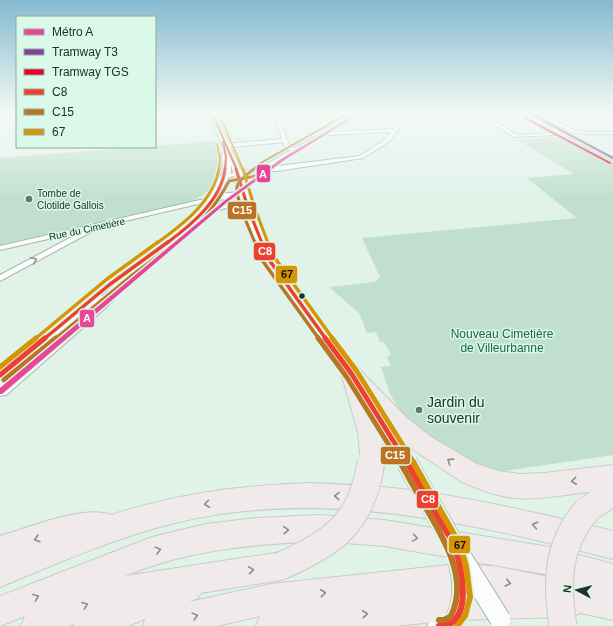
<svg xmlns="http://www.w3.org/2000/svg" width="613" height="626" font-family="Helvetica,sans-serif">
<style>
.green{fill:#c0dfcf}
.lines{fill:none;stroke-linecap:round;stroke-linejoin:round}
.street-casing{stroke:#a7b4ad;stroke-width:2}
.secondary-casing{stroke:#a7b4ad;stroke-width:2}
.highway-casing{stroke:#c5cdc8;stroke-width:2}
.street{fill:#fafdfc;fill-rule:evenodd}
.secondary{fill:#fafdfc;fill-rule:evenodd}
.highway{fill:#f0eaeb;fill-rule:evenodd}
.secondary-bridge-casing{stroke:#a7b4ad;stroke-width:22;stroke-linecap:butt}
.highway-bridge-far1-casing{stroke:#c5cdc8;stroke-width:22;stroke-linecap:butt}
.highway-bridge-casing{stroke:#c5cdc8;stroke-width:29;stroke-linecap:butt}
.secondary-bridge{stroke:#fafdfc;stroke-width:20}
.highway-bridge-far1{stroke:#f0eaeb;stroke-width:20}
.highway-bridge{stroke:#f0eaeb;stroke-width:27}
.bus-1-far4-casing{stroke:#daf9e8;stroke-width:3.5}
.bus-1-far3-casing{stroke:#daf9e8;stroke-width:5}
.bus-1-far2-casing{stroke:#daf9e8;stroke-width:6}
.bus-1-far1-casing{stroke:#daf9e8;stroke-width:8}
.bus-1-casing{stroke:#daf9e8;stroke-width:10}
.bus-2-far4-casing{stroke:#daf9e8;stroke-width:3.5}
.bus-2-far3-casing{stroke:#daf9e8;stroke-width:5}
.bus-2-far2-casing{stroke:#daf9e8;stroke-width:6}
.bus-2-far1-casing{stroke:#daf9e8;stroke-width:8}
.bus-2-casing{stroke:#daf9e8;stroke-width:10}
.bus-3-far4-casing{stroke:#daf9e8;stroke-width:3.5}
.bus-3-far3-casing{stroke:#daf9e8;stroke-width:5}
.bus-3-far2-casing{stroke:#daf9e8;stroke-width:6}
.bus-3-far1-casing{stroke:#daf9e8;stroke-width:8}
.bus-3-casing{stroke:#daf9e8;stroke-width:10}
.bus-1-far4{stroke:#ef3f30;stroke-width:2}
.bus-1-far3{stroke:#ef3f30;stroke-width:3}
.bus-1-far2{stroke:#ef3f30;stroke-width:3.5}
.bus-1-far1{stroke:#ef3f30;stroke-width:5}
.bus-1{stroke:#ef3f30;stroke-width:6}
.bus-2-far4{stroke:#bc7326;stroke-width:2}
.bus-2-far3{stroke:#bc7326;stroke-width:3}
.bus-2-far2{stroke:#bc7326;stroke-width:3.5}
.bus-2-far1{stroke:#bc7326;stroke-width:5}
.bus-2{stroke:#bc7326;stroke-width:6}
.bus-3-far4{stroke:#d79406;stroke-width:2}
.bus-3-far3{stroke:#d79406;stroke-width:3}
.bus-3-far2{stroke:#d79406;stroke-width:3.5}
.bus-3-far1{stroke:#d79406;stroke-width:5}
.bus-3{stroke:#d79406;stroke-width:6}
.tram-1-casing{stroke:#daf9e8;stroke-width:3.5}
.tram-2-casing{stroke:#daf9e8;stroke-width:3.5}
.tram-1{stroke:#873f98;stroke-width:2}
.tram-2{stroke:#e4002b;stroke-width:2}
.metro-1-casing{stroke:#daf9e8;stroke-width:3}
.metro-1{fill:#eb4599;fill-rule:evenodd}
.oneway{stroke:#8f9693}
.oneway2{stroke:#8a8d8a}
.poi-dot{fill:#66746d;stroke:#daf9e8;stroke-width:1.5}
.bus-dot{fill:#24302a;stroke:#daf9e8;stroke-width:1.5}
.labels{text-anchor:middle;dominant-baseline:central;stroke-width:3;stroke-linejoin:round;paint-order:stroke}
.far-poi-label{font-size:10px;fill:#24302a;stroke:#daf9e8;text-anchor:start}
.far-street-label{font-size:10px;fill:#24302a;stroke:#daf9e8}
.park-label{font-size:12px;fill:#1a6648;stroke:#daf9e8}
.near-poi-label{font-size:14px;fill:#24302a;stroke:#daf9e8;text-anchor:start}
.line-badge{stroke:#daf9e8;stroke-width:1.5}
.badge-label{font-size:11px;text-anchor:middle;font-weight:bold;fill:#fff}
.pale-badge-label{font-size:11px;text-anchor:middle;font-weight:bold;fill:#111}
</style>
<rect width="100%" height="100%" fill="#e1f2e9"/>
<path class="green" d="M569,136L613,159V455L504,471L474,465L425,434L403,415L391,396L381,367L391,366L387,357L391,354L384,342H380L376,332L367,333L359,313L329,287L375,282L380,277L362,238L577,218L527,178L574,174L517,140Z
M215,141C221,160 223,169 212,185C204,197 198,199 184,203L0,245V158Z"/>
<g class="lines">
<g class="street-casing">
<path id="street" d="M273,113H277L290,147L295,148L358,113H364L331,132L394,129L405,113H409L398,129L399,131H396L390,141L363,158L277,171H263L244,188H240V186L255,172L225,178L222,176L223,175L260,168L291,150L286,149L283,142L225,148L222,146L225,144L282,139ZM391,132L386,139L360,156L269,167L326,135Z
M476,113H482L517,135L554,133L556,134L554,135L514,137Z
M536,113H542L573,130L586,132H613V134H586L570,132Z
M213,197L215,198V200L91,229L93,231L91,232L0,281V275L83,231L0,250V246Z"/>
</g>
<g class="secondary-casing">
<path id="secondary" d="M209,113H215L242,173L253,208L272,257L361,377L364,381L361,385L356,387L351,385L261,257L244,210L226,208L207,213L165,249L102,311L6,395L0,396V367L92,294L96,293L102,296L157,245L200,210L209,198L223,171L222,154L225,152ZM231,165L239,192L220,194L231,171ZM233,197L241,198L242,204L226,202L213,205L216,201Z
M371,398L377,400L413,457L416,463L413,469L407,472L401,469L363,405L365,400Z
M439,614H447L455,618L459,626H427L431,618Z"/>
</g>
<g class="highway-casing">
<path id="highway" d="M351,365L358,368L407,418L431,437L477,464L498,471L520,474L544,473L613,465V508L596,519L587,523L578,519L574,510L578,501L590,492C560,495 527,503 498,495C486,492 474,487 462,482L415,451L391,432L373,412C379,427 387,446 380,462L372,465L364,462L360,454L358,432L341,373L344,368Z
M307,483C342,484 376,486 411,490C479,499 546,515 613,531V559C472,523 320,487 175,523C114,538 58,563 0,587V536C27,528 86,504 111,515C179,493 237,486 307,483Z
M320,515L384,520L550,547L613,564V620L580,613L570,617L453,620L395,626H256L260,616L217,626H143L145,619L128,626H74V624L69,626H21L25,616L0,626V596L152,537L206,524L256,518ZM320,541L384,546L550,575L579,583L494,566L448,565L271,584L189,602L198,598L201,593L281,580L291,576L295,566L291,556L281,552L125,576C190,549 250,545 320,541Z"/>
</g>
<use href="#street" class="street"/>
<use href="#secondary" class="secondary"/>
<use href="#highway" class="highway"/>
<g class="secondary-bridge-casing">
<path id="secondary-bridge" d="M407,463L455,547L500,619
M455,620C466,600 463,580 458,558"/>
</g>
<g class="highway-bridge-far1-casing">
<path id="highway-bridge-far1" d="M371,463L372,454"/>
</g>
<g class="highway-bridge-casing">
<path id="highway-bridge" d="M281,566C334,542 362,523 371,462
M563,626C556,582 557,545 587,510"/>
</g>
<use href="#secondary-bridge" class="secondary-bridge"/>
<use href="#highway-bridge-far1" class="highway-bridge-far1"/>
<use href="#highway-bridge" class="highway-bridge"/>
<g class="bus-1-far4-casing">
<path id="bus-1-far4" d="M212,113L237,170
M223,142L226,157L225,170"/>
</g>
<g class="bus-1-far3-casing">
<path id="bus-1-far3" d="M236,169L248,208L262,243
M167,243C191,225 221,201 225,169"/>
</g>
<g class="bus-1-far2-casing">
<path id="bus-1-far2" d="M261,242L267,257L326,339
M44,339L109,285L168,242"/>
</g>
<g class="bus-1-far1-casing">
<path id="bus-1-far1" d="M325,338L351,373L407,463
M0,375L45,338"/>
</g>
<g class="bus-1-casing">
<path id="bus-1" d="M407,462C418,482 429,502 440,521C445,530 452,539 455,548C462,569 474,626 439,626"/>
</g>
<g class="bus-2-far4-casing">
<path id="bus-2-far4" d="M253,170L259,164L349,113"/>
</g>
<g class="bus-2-far3-casing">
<path id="bus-2-far3" d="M254,169C249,173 241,178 238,184C232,193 251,232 255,243
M176,243C201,222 213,211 229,181L261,175"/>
</g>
<g class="bus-2-far2-casing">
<path id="bus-2-far2" d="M255,242L262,260L319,339
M55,339L130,277L177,242"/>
</g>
<g class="bus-2-far1-casing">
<path id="bus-2-far1" d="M318,338L346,376L400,463
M4,380L56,338"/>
</g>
<g class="bus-2-casing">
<path id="bus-2" d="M400,462C409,477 417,493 426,508C444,539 469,579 451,616L444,620H439"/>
</g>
<g class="bus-3-far4-casing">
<path id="bus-3-far4" d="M219,113L243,170
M217,144L220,158L219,170"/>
</g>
<g class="bus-3-far3-casing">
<path id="bus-3-far3" d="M243,169L254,206L268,243
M157,243C182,225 213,202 219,169"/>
</g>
<g class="bus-3-far2-casing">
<path id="bus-3-far2" d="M267,242L272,254L333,339
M35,339L107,279L158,242"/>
</g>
<g class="bus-3-far1-casing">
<path id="bus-3-far1" d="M332,338L356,370L414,463
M0,367L36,338"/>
</g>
<g class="bus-3-casing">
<path id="bus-3" d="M413,462L460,545L466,566L470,597L465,616L457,626"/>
</g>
<use href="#bus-1-far4" class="bus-1-far4"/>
<use href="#bus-1-far3" class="bus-1-far3"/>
<use href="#bus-1-far2" class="bus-1-far2"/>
<use href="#bus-1-far1" class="bus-1-far1"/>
<use href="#bus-1" class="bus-1"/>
<use href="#bus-2-far4" class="bus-2-far4"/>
<use href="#bus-2-far3" class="bus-2-far3"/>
<use href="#bus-2-far2" class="bus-2-far2"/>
<use href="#bus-2-far1" class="bus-2-far1"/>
<use href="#bus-2" class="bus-2"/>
<use href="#bus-3-far4" class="bus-3-far4"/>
<use href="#bus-3-far3" class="bus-3-far3"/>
<use href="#bus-3-far2" class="bus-3-far2"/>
<use href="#bus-3-far1" class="bus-3-far1"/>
<use href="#bus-3" class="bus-3"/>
<g class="tram-1-casing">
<path id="tram-1" d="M529,113L613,158"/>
</g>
<g class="tram-2-casing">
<path id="tram-2" d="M525,118L610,163"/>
</g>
<use href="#tram-1" class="tram-1"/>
<use href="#tram-2" class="tram-2"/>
<g class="metro-1-casing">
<path id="metro-1" d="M358,113H361L283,161L226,203L2,394H0V388L224,201L281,159Z"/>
</g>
<use href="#metro-1" class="metro-1"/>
</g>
<defs><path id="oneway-chevron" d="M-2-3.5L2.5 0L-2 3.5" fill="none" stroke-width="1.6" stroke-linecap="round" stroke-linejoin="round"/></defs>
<use class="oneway" href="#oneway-chevron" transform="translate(34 260) rotate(-28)"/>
<g class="oneway2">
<use href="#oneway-chevron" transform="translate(450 461) rotate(-147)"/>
<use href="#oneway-chevron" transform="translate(574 481) rotate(174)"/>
<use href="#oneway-chevron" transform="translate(337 496) rotate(-177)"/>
<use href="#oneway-chevron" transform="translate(207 504) rotate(172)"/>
<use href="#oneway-chevron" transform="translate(535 525) rotate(-168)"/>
<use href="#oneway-chevron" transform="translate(286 530) rotate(-3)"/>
<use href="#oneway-chevron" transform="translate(415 538) rotate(9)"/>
<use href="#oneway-chevron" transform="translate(37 539) rotate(164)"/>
<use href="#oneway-chevron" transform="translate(158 550) rotate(-15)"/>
<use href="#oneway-chevron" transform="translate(251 570) rotate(-8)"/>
<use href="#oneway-chevron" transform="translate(508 583) rotate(11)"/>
<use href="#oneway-chevron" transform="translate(323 593) rotate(-6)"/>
<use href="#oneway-chevron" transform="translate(36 597) rotate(-21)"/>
<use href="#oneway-chevron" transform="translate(85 605) rotate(-21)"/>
<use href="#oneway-chevron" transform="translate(365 614) rotate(-6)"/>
<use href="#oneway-chevron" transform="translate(195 616) rotate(-15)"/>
</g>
<linearGradient id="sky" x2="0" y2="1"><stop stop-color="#85bacf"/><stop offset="0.56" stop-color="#f2f9f5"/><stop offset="1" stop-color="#f2f9f5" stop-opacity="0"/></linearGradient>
<rect width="613" height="201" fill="url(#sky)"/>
<g class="poi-dot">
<circle cx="29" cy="199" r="4"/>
<circle cx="419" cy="410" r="4"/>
</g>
<circle class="bus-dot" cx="302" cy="296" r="3.5"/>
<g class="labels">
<g class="far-poi-label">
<text x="37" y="193">Tombe de<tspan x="37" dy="12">Clotilde Gallois</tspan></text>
</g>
<g class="far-street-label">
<text transform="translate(87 229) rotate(-12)">Rue du Cimetière</text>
</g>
<g class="park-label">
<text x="502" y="334">Nouveau Cimetière<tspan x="502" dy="14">de Villeurbanne</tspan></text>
</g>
<g class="near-poi-label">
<text x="427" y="402">Jardin du<tspan x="427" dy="16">souvenir</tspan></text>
</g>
</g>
<g class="line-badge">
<rect x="256" y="164" width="15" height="19" rx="4" fill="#eb4599"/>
<rect x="227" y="201" width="30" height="19" rx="4" fill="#bc7326"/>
<rect x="253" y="242" width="23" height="19" rx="4" fill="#ef3f30"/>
<rect x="275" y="265" width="23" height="19" rx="4" fill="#d79406"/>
<rect x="79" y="309" width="16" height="19" rx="4" fill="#eb4599"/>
<rect x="380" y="446" width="31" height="19" rx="4" fill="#bc7326"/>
<rect x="416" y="490" width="23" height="19" rx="4" fill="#ef3f30"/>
<rect x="448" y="535" width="23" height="19" rx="4" fill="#d79406"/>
</g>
<g class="badge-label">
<text x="263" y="178">A</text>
<text x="242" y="214">C15</text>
<text x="265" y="255">C8</text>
<text x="87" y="322">A</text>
<text x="395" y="459">C15</text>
<text x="428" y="503">C8</text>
</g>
<g class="pale-badge-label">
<text x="287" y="278">67</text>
<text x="460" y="549">67</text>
</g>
<rect x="16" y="16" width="140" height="132" fill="#daf9e8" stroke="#91a99c"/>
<rect x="24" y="29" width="20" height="6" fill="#eb4599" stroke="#91a99c"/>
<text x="52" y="36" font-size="12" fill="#24302a">Métro A</text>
<rect x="24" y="49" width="20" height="6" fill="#873f98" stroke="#91a99c"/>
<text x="52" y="56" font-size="12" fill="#24302a">Tramway T3</text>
<rect x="24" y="69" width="20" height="6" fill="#e4002b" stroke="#91a99c"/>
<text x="52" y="76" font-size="12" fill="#24302a">Tramway TGS</text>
<rect x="24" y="89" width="20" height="6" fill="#ef3f30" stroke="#91a99c"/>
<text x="52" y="96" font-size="12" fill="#24302a">C8</text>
<rect x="24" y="109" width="20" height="6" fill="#bc7326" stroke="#91a99c"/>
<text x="52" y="116" font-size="12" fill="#24302a">C15</text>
<rect x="24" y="129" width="20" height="6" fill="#d79406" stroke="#91a99c"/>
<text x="52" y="136" font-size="12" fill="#24302a">67</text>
<g transform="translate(577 590) rotate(277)" stroke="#daf9e8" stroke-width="3" paint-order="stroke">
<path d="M0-3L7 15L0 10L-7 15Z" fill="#24302a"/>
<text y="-6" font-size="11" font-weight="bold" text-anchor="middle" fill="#24302a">N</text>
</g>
</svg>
